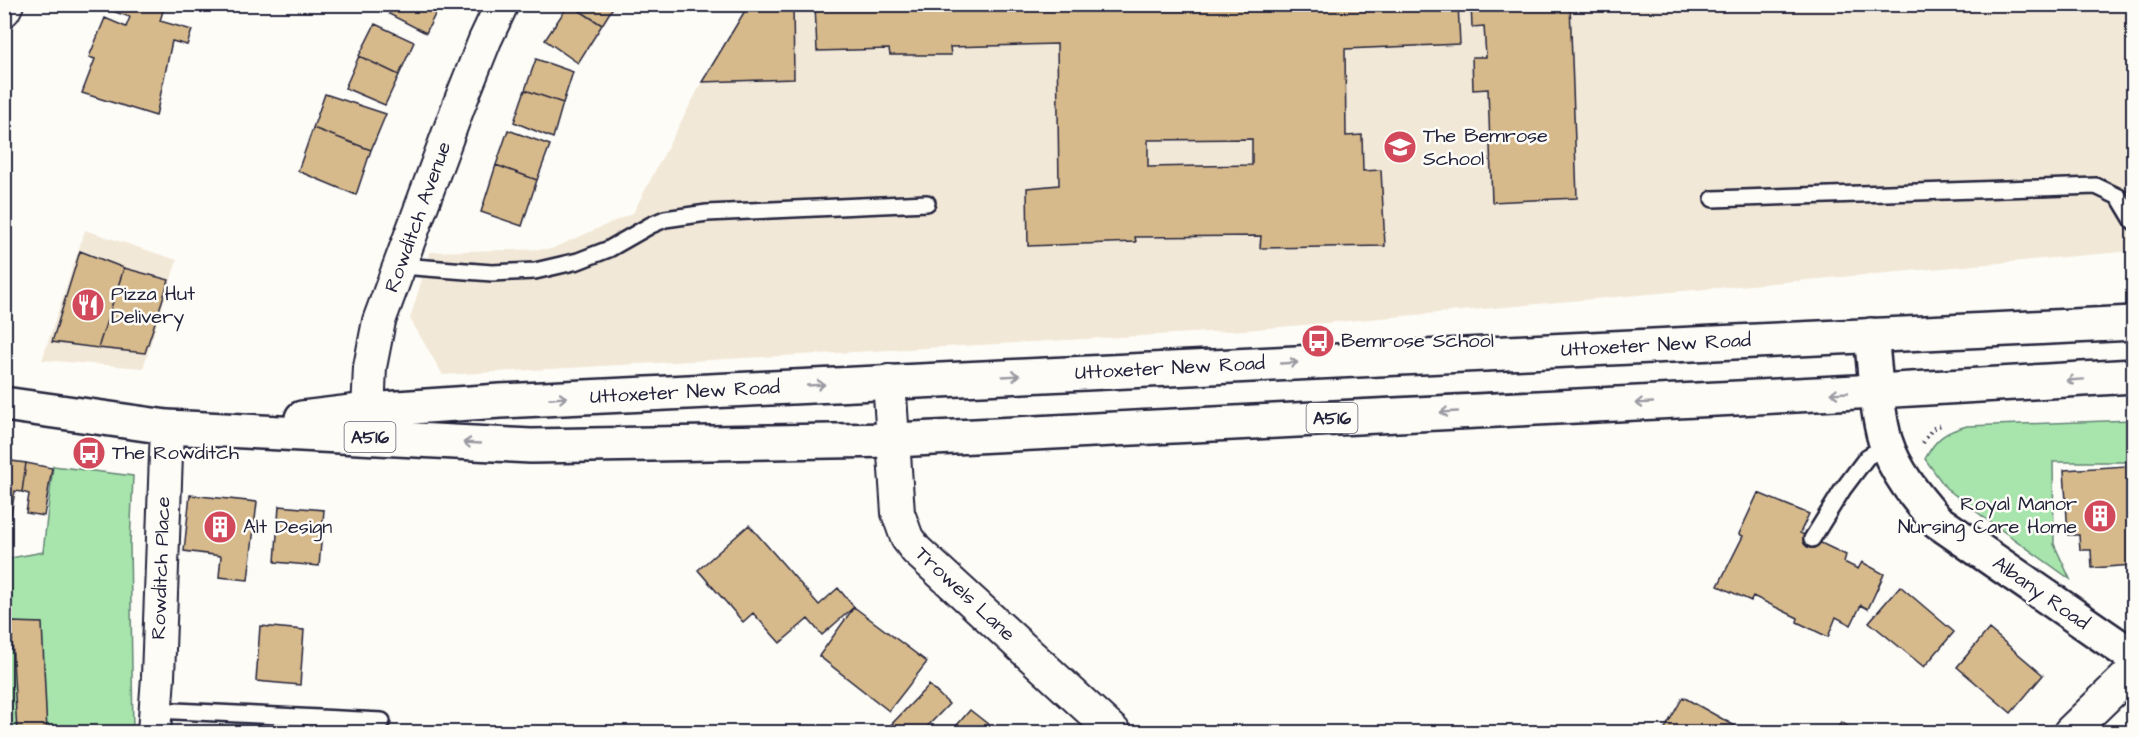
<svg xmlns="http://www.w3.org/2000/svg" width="2138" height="737" font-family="'Architects Daughter',sans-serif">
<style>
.built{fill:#f2e8d7}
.green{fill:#a7e5ac;stroke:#648474;stroke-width:1.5}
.building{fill:#d7ba8c;stroke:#22223b;stroke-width:1.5;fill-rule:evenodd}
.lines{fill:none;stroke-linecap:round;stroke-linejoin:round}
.lane-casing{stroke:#22223b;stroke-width:20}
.street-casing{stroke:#22223b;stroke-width:36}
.secondary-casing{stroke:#22223b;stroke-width:38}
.primary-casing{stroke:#22223b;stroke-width:38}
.path{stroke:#22223b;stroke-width:4;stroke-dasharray:1.5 4.5;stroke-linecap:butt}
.lane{stroke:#fdfcf7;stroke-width:15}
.street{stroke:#fdfcf7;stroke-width:32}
.secondary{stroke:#fdfcf7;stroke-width:33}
.primary{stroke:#fdfcf7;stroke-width:33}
.oneway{stroke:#9a9aa2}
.labels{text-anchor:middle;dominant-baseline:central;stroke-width:5;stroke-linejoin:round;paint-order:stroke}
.shield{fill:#fdfcf7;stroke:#646373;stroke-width:1.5}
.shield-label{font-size:18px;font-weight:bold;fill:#22223b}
.poi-label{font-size:20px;fill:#22223b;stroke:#fdfcf7;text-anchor:start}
.street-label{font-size:20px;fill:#22223b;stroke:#fdfcf7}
</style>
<rect width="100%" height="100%" fill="#fdfcf7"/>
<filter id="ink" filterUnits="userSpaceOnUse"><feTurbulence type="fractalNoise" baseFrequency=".0167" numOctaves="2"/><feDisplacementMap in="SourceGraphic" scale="12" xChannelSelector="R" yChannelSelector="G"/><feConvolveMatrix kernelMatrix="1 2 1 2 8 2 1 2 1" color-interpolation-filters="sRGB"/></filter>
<g filter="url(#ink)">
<path class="built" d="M749,5H2133V251L1246,330L443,375L410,319L430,252L551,249L633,213L702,82Z
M85,230L177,260L143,368L42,360Z"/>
<path class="green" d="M2133,420V462H2053L2054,544L2070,579L1986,519L1946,488L1925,459C1936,438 1945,432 1967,426Z
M53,466L133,476L130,545L133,732H5V559L43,552Z"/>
<path class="building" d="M92,4H165L160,21L192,30L187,45L172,41L156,116L82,93L95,59L89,57L105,18L126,27L130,17Z
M394,4H440L426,33L389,14Z
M569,4H615L602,25Z
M569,4L602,25L578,63L545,40Z
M749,4H793L794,79L702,82Z
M815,4H1458L1460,44L1345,49L1346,136L1362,135L1363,171L1381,170L1385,246L1260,248L1261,236L1135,237L1136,242L1028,246L1027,188L1059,185L1057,44L950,47L951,55H890L889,49L817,51ZM1252,139V165L1148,167V140Z
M1471,4H1570L1577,198L1492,202L1488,89L1473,90L1472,57H1486L1484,26L1472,27Z
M375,24L414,42L399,75L359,56Z
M359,56L399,75L385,105L345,88Z
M536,59L573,72L563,103L525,90Z
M525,90L563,103L553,138L514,122Z
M325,94L386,114L371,150L313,128Z
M313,128L371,150L356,195L298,171Z
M508,130L550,145L537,180L496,165Z
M496,165L537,180L522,226L481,212Z
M80,251L124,268L98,348L52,342Z
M124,268L169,280L145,353L98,348Z
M4,460L26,463L22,492L15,491L10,519L4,518Z
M26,463L52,468L44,516L26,513L29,494L22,492Z
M2127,466L2129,498H2134V565L2092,568L2091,550H2080L2079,535H2068L2064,470Z
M1758,493L1809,514L1800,533L1846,555L1844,562L1858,569L1862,562L1884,574L1868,609L1861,605L1851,625L1836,617L1828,637L1797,622L1798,618L1753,596L1751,601L1718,586L1743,536L1739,534Z
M190,495L257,502L248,580L219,577L221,556L184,551Z
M279,506L324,510L319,566L275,562Z
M749,525L819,605L838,588L854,607L822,635L808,619L780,643L753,613L743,622L698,570Z
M1900,586L1954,632L1924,667L1869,622Z
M854,607L927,662L889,711L819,656Z
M11,622L42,623L47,732H17Z
M260,626L304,630L300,685L256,681Z
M1989,629L2043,675L2011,713L1957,667Z
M929,685L949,704L922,732H891L887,729Z
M1683,697L1746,732H1663Z
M970,710L998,732H951Z
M1842,722L1855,732H1833Z"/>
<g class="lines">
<g class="lane-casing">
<path id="lane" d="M1713,199L2096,186L2119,197L2134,222
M401,266L492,273L535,271L578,261L609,249L651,225L665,219L707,213L927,203
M1812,539L1843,489L1867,457L1887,445
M155,710L382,721"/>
</g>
<g class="street-casing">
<path id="street" d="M4,10L7,4
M889,381L898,513L907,538L916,550L1114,732
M367,435L370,367L379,321L459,105L485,40L502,4
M154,732L158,677L167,427
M2070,732L2134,670"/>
</g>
<g class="secondary-casing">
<path id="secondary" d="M1871,335C1875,368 1876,409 1885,440C1895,472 1916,497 1937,521L2134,657"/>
</g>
<g class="primary-casing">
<path id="primary" d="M4,404L167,427L531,446L894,440L1877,391L2134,376
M302,418L368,410L500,401L2134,323"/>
</g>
<path class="path" d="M1923,443L1932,429L1943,424"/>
<use href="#lane" class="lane"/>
<use href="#street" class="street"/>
<use href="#secondary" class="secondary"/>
<use href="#primary" class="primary"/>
</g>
<defs><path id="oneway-shaft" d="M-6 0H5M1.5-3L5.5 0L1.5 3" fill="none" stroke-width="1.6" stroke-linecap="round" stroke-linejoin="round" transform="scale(1.5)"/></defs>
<g class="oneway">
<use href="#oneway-shaft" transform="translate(1289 363) rotate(-3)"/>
<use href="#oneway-shaft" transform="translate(1011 376) rotate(-3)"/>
<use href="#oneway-shaft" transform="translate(2075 380) rotate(176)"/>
<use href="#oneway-shaft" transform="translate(816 385) rotate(-3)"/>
<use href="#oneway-shaft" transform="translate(1839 393) rotate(177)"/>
<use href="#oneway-shaft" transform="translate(558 398) rotate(-3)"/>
<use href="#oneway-shaft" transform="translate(1644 403) rotate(177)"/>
<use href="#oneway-shaft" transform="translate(1449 412) rotate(177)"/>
<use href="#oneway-shaft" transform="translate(472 443) rotate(-177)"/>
</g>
</g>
<defs>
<g id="school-disc" transform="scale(1.725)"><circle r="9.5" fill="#d1495b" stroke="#fdfcf7"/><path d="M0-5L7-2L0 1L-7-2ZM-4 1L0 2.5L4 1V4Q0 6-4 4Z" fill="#fff"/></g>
<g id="restaurant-disc" transform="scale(1.725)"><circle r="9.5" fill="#d1495b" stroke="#fdfcf7"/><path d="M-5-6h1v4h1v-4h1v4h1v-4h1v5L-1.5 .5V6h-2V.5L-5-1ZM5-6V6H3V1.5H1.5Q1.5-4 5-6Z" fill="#fff"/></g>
<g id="bus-disc" transform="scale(1.725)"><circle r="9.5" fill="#d1495b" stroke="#fdfcf7"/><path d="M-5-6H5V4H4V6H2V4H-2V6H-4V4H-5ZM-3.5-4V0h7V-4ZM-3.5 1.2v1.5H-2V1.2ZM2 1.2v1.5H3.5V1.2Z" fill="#fff"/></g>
<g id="building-disc" transform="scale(1.725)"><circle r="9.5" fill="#d1495b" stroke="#fdfcf7"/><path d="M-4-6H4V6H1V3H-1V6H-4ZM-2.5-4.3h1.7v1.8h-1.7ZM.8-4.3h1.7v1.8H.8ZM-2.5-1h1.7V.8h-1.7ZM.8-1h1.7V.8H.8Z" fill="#fff"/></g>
</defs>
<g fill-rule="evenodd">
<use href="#school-disc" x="1400" y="147"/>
<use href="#restaurant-disc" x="88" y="305"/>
<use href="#bus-disc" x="1318" y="341"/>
<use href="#bus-disc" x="89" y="453"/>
<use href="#building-disc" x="2100" y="516"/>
<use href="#building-disc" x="220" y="527"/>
</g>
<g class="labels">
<g class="shield">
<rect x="1306.5" y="403" width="51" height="30" rx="4.5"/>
<rect x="344.5" y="422" width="51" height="30" rx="4.5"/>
</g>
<g class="shield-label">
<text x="1332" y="418">A516</text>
<text x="370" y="437">A516</text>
</g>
<g class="poi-label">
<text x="1423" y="136">The Bemrose<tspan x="1423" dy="23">School</tspan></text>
<text x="111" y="294">Pizza Hut<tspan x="111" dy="23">Delivery</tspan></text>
<text x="1341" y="341">Bemrose School</text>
<text x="112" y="453">The Rowditch</text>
<text x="2077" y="504" text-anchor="end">Royal Manor<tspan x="2077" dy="23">Nursing Care Home</tspan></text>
<text x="243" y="527">Alt Design</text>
</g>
<g class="street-label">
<text transform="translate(418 217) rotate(-70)">Rowditch Avenue</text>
<text transform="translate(1656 345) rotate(-3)">Uttoxeter New Road</text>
<text transform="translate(1170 368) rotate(-3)">Uttoxeter New Road</text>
<text transform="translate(685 392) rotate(-3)">Uttoxeter New Road</text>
<text transform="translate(161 568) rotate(-88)">Rowditch Place</text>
<text transform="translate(2041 593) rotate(35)">Albany Road</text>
<text transform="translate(965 594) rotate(43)">Trowels Lane</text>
</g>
</g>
<rect width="2138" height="737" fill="none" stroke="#fdfcf7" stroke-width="24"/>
<rect x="12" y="12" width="2114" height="713" fill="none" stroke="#22223b" stroke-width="2" filter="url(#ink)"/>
</svg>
